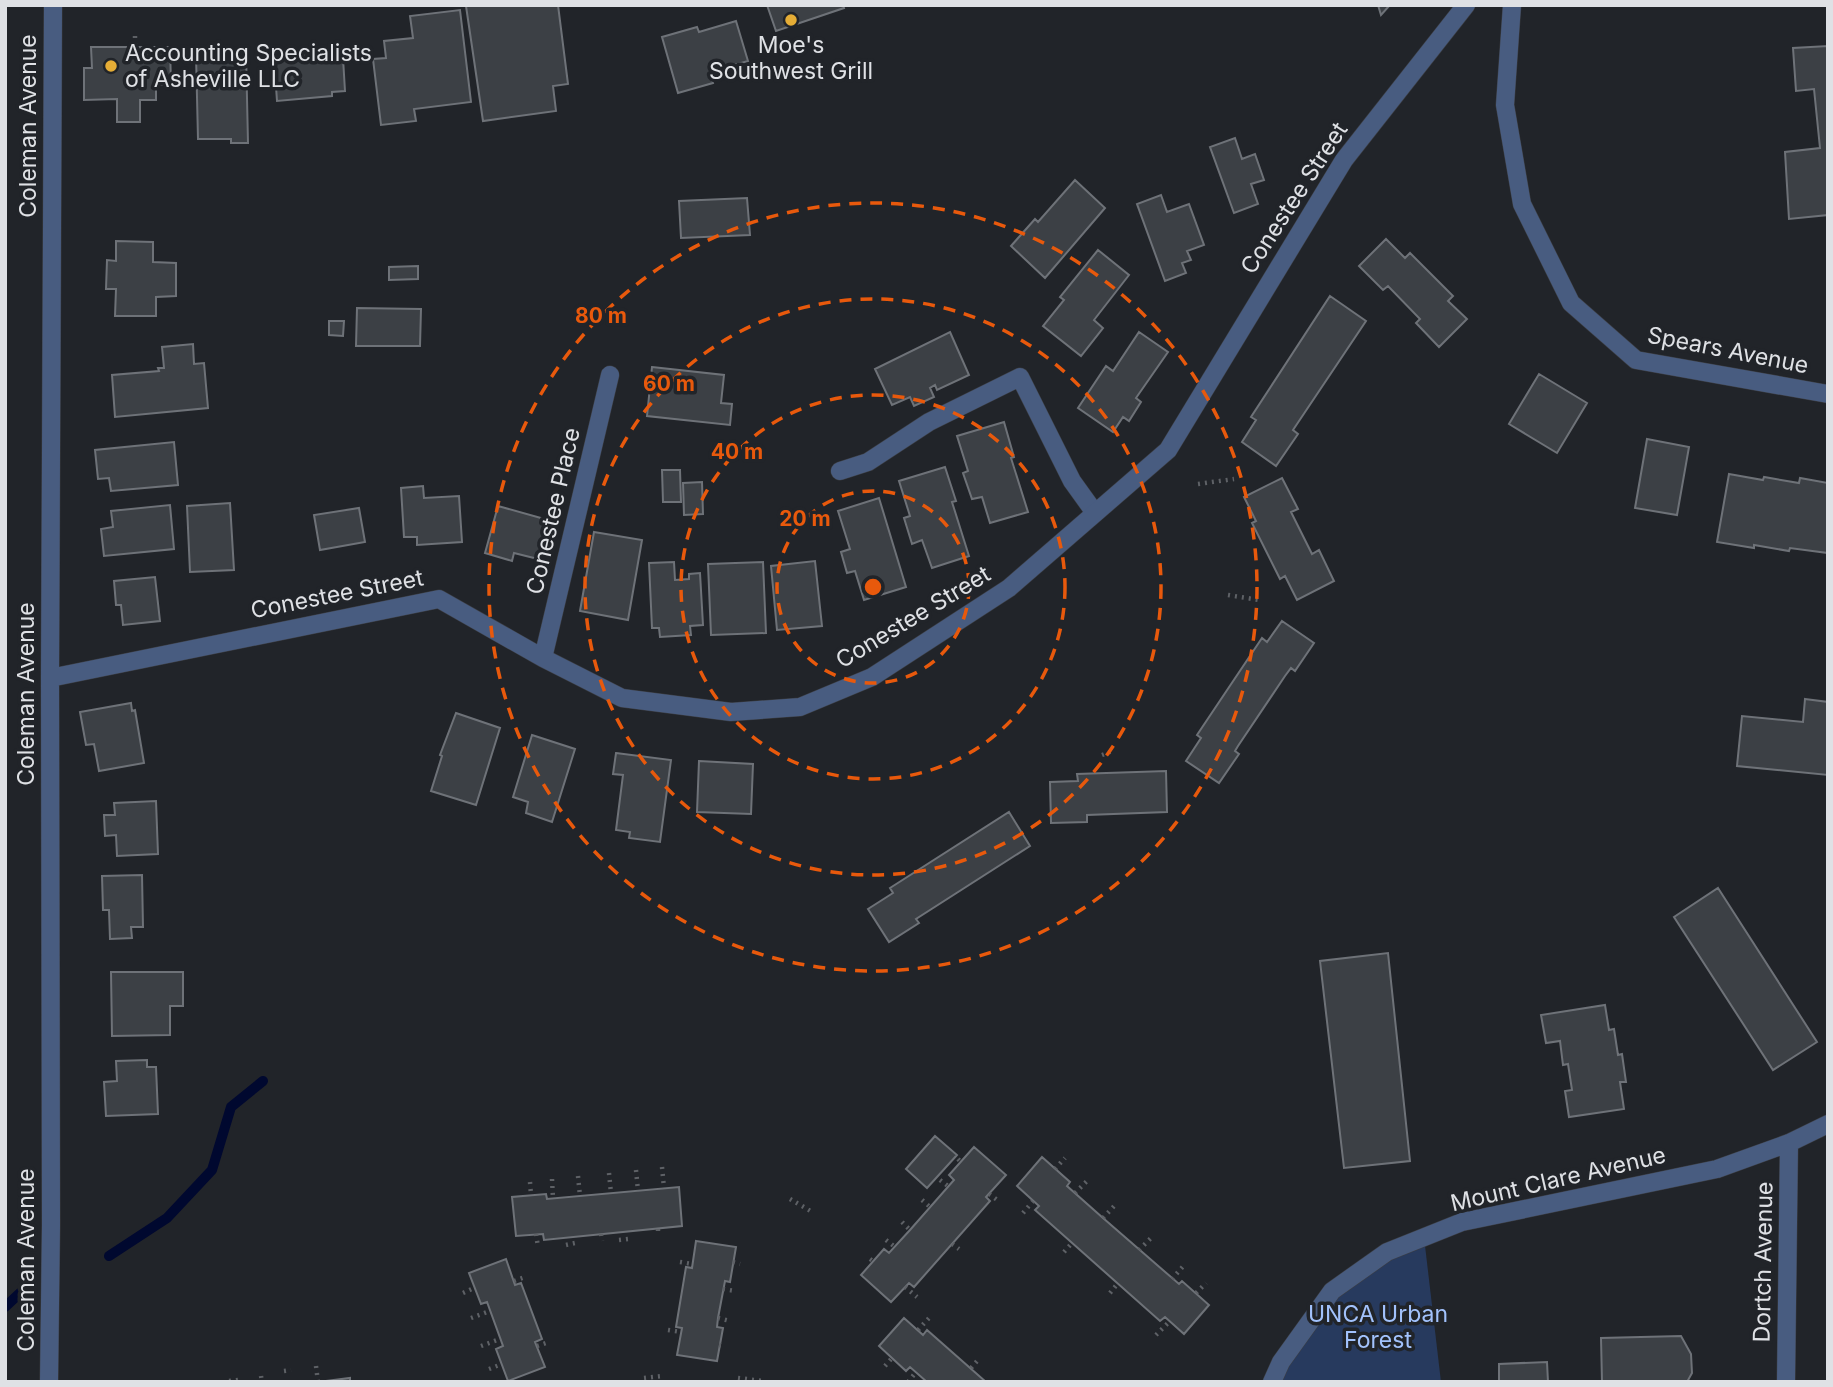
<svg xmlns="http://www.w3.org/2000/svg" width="1833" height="1387" font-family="Inter,sans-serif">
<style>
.green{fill:#273a5e}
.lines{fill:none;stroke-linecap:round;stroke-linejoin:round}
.stream{stroke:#00082f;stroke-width:10}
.building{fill:#3c4045;stroke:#6e7278;stroke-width:2}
.service-casing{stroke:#3c3e43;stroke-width:19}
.minor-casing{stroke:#3c3e43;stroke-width:19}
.path{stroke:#5e6166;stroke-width:4.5;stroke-dasharray:2 5;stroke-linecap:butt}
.service{stroke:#485c80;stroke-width:18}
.minor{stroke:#485c80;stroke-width:18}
.ring{fill:none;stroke:#e8590c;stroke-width:3.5;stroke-dasharray:12 9}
.poi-dot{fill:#e5ad36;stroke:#212429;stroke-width:2.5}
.labels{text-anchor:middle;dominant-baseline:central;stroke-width:7;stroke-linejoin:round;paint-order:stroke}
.poi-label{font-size:23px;fill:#dfe1e5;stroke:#212429}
.street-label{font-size:23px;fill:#dfe1e5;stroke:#212429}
.park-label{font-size:23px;fill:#a2c2fc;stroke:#212429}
.centre{fill:#e8590c;stroke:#212429;stroke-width:3.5}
.ring-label{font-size:21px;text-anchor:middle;font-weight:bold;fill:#e8590c;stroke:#212429;stroke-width:7;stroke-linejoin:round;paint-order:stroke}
</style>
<rect width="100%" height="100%" fill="#212429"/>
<path class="green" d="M1424,1237L1441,1382H1271L1332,1291Z"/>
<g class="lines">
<path class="stream" d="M109,1256L167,1218L212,1170L231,1107L263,1081
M5,1307L20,1293"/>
</g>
<path class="building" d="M473,5H558L568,84L553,86L556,111L483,121L466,6Z
M767,5H843L844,8L776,31Z
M1378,5H1390L1381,15Z
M460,10L471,102L414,109L416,121L381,125L373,59L386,58L384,41L413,38L410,16Z
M736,21L748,61L710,72L713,83L678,93L662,37L697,27L699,32Z
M1828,46V215L1789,219L1785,152L1820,148L1814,89L1796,91L1793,48Z
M91,47H170L171,84L156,85V100H140V122H117V99L84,100V68H92Z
M246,53L248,143H231V139H198L196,55Z
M328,54L329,59L343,58L345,91L332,92V96L277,101L274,58Z
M1235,138L1242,159L1255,154L1264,180L1251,184L1258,204L1234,213L1210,147Z
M1075,180L1105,208L1045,278L1011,246L1035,219L1038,222Z
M1161,195L1167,212L1189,204L1204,245L1187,251L1191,260L1182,263L1186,273L1165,281L1137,204Z
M747,198L750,235L681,238L679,201Z
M1386,239L1405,258L1410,253L1453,296L1448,301L1467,319L1439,347L1416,323L1420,319L1388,286L1383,290L1359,266Z
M116,241L153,242V262L176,263V296L156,297V316H115L116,289H106L107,260L116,261Z
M1098,250L1129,275L1094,320L1103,328L1081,356L1043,326L1064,300L1060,297Z
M418,266V279L389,280V267Z
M1330,296L1366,321L1293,430L1298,434L1276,466L1242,442L1256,420L1251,417Z
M357,308L421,309L420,346H356Z
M329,321H344L343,336L329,335Z
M950,332L969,375L937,390L935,385L930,388L934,397L914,406L910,397L892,405L875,369Z
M1139,332L1168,352L1136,398L1141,402L1129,421L1123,417L1113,432L1078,408L1106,366L1113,371Z
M193,344L194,364L204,363L208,408L115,417L112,375L159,371L158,368H164L162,347Z
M652,367L724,375L721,403L732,404L730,425L647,416Z
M1539,374L1587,403L1557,453L1509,424Z
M1004,422L1014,457L1011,458L1028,512L990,523L982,497L972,499L963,473L968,471L957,436Z
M1647,439L1689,447L1677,515L1635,508Z
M174,442L178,485L111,491L109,478L98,479L95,450Z
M945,467L956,501L952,502L969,556L932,568L922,540L912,544L904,518L910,516L899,481Z
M662,470H680L681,502H663Z
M1729,474L1763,480L1764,477L1799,483L1800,478L1828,483V553L1790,548L1789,551L1754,545V548L1717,542Z
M1282,478L1298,509L1291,512L1312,554L1319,550L1334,581L1297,600L1285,576L1280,579L1252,523L1256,521L1244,497Z
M702,482L703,514L684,515L683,483Z
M423,486L424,498L459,496L462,542L417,545V537H404L401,488Z
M879,498L906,587L864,600L855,571L847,573L841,552L850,549L838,511Z
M230,503L234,570L190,572L187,506Z
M170,505L174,549L104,556L101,529L113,527L111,511Z
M498,506L548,520L538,559L514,553L512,561L485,553Z
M359,508L365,542L320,550L314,515Z
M594,532L642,540L628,620L580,611Z
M815,561L822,626L777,630L771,566Z
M674,562L675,580L689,579V574L700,573L703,625L690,626L691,635L660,637L659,628H652L649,563Z
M763,562L766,633L711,635L708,564Z
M155,577L160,621L123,625L121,605H116L114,581Z
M1282,621L1314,643L1295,671L1291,668L1285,676L1238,746L1235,751L1239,754L1219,783L1186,761L1201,738L1197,735L1262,638L1267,642Z
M1805,699L1828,702V775L1737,766L1742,716L1803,722Z
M131,703L132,711L135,710L144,763L99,771L94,744L86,745L80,712Z
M456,713L500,728L476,805L431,791L442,756L440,755Z
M532,735L575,749L552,822L526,813L528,802L513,797Z
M616,753L671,760L660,842L629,838L630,832L616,830L623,775L613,774Z
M699,761L753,764L751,814L697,812Z
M1166,771L1167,812L1087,815V822L1051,823L1050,782L1078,781L1077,774Z
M156,801L158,854L117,856L116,835L105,836L104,815H115L114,803Z
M1009,812L1030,846L916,919L919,923L889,942L868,909L893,893L890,888Z
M142,875L143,927H131L132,938L110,939L109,910H103L102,876Z
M1718,888L1817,1042L1773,1070L1674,917Z
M1388,953L1410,1161L1344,1168L1320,961Z
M111,972H183V1006H170V1035L112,1036Z
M1605,1005L1609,1030L1614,1029L1618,1055L1622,1054L1626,1082H1620L1624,1109L1569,1117L1565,1091L1572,1090L1568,1064L1563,1065L1560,1041L1546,1043L1541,1015Z
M147,1060V1067H156L158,1114L106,1116L104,1082L117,1081L116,1061Z
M935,1136L957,1155L927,1188L906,1169Z
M974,1147L1006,1175L986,1197L990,1201L914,1287L909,1283L891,1302L861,1275L884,1249L889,1253L910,1230L954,1180L949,1175Z
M1042,1157L1070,1182L1067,1186L1103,1218L1179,1284L1182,1281L1209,1305L1184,1334L1165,1317L1160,1321L1035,1210L1039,1206L1017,1186Z
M679,1187L682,1226L544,1240L543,1234L516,1236L512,1197L546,1194L547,1199Z
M696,1241L736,1247L730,1282L725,1281L718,1318L717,1327L723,1328L717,1361L677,1355L682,1328L676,1327L686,1267L692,1268Z
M506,1259L515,1285L521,1283L542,1339L535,1342L545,1367L508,1381L496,1349L503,1346L487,1302L481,1304L469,1273Z
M904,1318L923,1335L927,1330L986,1382H927L910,1367L906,1371L879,1346Z
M1681,1336L1691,1354L1692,1373L1687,1382H1602L1601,1338Z
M1547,1362L1548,1382H1499V1364Z
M350,1378V1382H317H318Z"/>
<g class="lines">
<g class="service-casing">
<path id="service" d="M840,471L868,462L929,422L1020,377L1072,481L1095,513"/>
</g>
<g class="minor-casing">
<path id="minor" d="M1512,5L1505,105L1522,204L1571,303L1636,360L1828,394
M543,658L610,375
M50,678L439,599L543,658L622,698L731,712L800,707L872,677L1009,588L1168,450L1344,160L1466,5
M49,1382L51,1225L50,678L53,5
M1272,1382L1281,1362L1332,1291L1387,1252L1462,1222L1717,1169L1789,1143L1828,1124
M1786,1382L1789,1143"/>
</g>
<path class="path" d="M135,36V47
M1198,484L1234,479
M1228,595L1259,600
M1102,755L1115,750
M958,1159L961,1162
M662,1167L664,1188
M1055,1169L1065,1158
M636,1170L638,1191
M609,1173L611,1193
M578,1176L580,1196
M552,1179L553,1199
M940,1180L948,1186
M530,1182L531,1195
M1075,1193L1089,1179
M989,1194L1000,1202
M790,1199L814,1213
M922,1200L930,1207
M1023,1213L1033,1201
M1103,1218L1117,1203
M902,1222L910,1230
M658,1229V1236
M536,1234L538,1247
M601,1234L602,1241
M619,1240L628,1239
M886,1240L895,1247
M952,1244L959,1249
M566,1245L575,1243
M1139,1250L1153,1236
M1064,1252L1072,1243
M870,1259L873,1261
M680,1262L692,1264
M733,1262L740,1264
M1172,1279L1185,1264
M514,1281L525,1277
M905,1287L917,1297
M723,1289L735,1291
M463,1293L474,1288
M1110,1293L1118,1283
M1196,1293L1206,1283
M471,1318L490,1311
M718,1318L730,1321
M668,1330L681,1332
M918,1330L929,1318
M1156,1335L1170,1321
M719,1345L725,1346
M481,1346L500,1339
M537,1346L549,1342
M316,1366L318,1382
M885,1366L892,1358
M971,1368L977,1361
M489,1369L502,1364
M284,1371L291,1370
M261,1376L262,1382
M644,1378L663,1376
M738,1378L763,1381
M229,1381L238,1380
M908,1382L916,1372"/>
<use href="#service" class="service"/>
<use href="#minor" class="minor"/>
</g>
<g class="ring">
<circle cx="873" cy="587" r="96"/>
<circle cx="873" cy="587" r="192"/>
<circle cx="873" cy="587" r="288"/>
<circle cx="873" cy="587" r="384"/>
</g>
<g class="poi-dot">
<circle cx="791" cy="20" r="7"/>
<circle cx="111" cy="66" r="7"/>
</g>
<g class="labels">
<g class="poi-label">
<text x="791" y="45">Moe's<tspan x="791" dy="26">Southwest Grill</tspan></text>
<text x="125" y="53" text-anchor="start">Accounting Specialists<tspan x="125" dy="26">of Asheville LLC</tspan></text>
</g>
<g class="street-label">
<text transform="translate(28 126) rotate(-90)">Coleman Avenue</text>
<text transform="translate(1294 198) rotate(-57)">Conestee Street</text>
<text transform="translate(1728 350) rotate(11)">Spears Avenue</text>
<text transform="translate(553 511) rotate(-77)">Conestee Place</text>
<text transform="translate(337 594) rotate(-11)">Conestee Street</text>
<text transform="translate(913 617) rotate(-31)">Conestee Street</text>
<text transform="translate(26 694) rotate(-90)">Coleman Avenue</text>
<text transform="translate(1558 1179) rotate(-13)">Mount Clare Avenue</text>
<text transform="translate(26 1260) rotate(-90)">Coleman Avenue</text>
<text transform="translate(1763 1262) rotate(-89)">Dortch Avenue</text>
</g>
<g class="park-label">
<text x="1378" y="1314">UNCA Urban<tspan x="1378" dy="26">Forest</tspan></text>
</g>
</g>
<circle cx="873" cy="587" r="10" class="centre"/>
<g class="ring-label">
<text x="601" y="323">80 m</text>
<text x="669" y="391">60 m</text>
<text x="737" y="459">40 m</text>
<text x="805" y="526">20 m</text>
</g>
<rect width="1833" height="1387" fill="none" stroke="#dfe1e5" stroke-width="14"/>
</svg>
